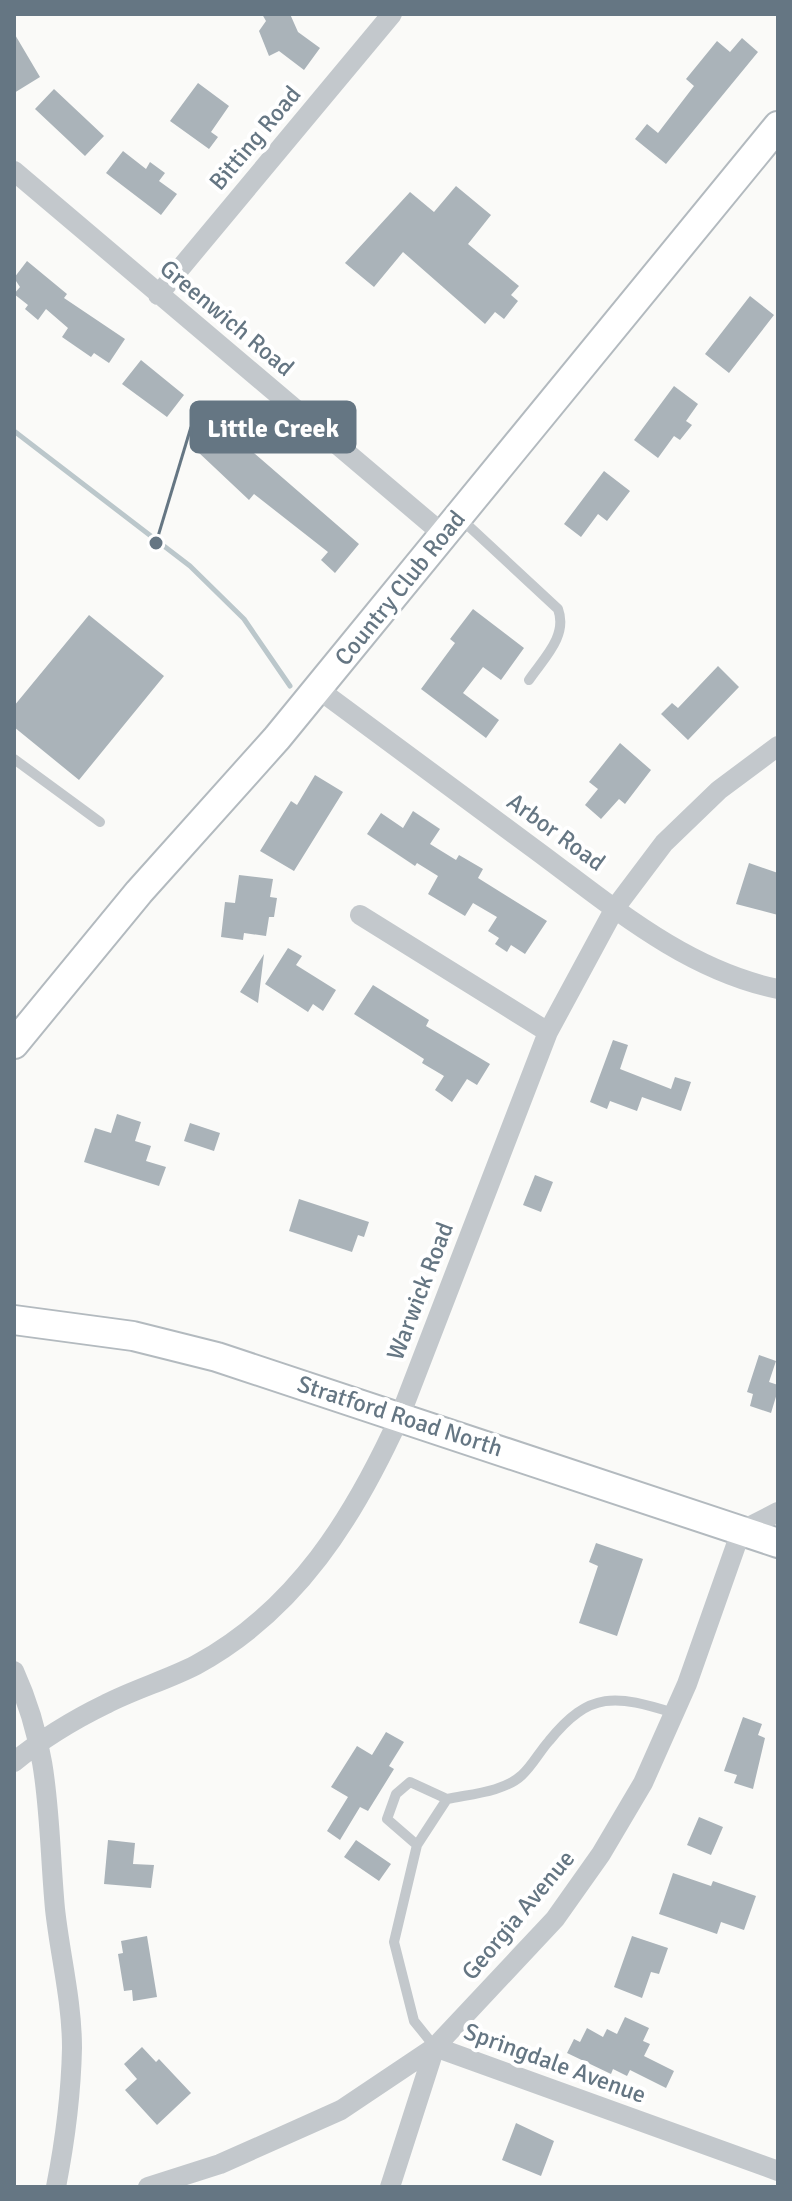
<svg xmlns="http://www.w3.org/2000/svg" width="792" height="2201" font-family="Signika,sans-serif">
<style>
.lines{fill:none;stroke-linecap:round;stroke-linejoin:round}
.stream{stroke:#bbc7cb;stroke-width:5}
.building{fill:#aab3b9}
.secondary-casing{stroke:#b3babf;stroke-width:32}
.lane{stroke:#c3c8cc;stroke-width:10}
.street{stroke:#c3c8cc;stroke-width:20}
.secondary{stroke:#fff;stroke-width:28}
.labels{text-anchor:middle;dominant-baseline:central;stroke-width:8;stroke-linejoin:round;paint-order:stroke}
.street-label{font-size:24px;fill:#657683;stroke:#fff}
.leader{fill:none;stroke:#657683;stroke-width:3}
.callout-dot{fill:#657683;stroke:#fff;stroke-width:3}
.callout{fill:#657683;stroke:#657683;stroke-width:3}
.callout-label{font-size:26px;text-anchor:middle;font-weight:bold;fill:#fff}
</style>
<rect width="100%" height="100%" fill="#fafaf8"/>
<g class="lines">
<path class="stream" d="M14,431L190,566L244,619L290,686"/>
</g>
<path class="building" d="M262,14H290L298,32L320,48L304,70L279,51L269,56L259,31L266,21Z
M14,33L40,77L14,93Z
M742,38L758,52L666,164L635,139L647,124L658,133L694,86L686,79L717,41L730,52Z
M198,83L229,106L211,132L218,137L209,149L170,121Z
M54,89L104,136L85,156L35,109Z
M123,151L146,169L150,162L165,173L159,181L177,194L161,215L106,173Z
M456,186L491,215L468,244L519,286L511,295L518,301L504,319L495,312L485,324L403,252L374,287L345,263L410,192L434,212Z
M27,261L67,294L64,298L125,339L109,363L94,353L91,357L62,337L68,328L46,309L38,320L25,309L28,305L14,294L20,287L14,278Z
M750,296L774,315L729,373L705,354Z
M141,360L184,395L167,417L122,384Z
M674,386L698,404L686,421L692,425L680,440L674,436L658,458L634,440Z
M208,413L359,544L335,573L321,560L328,552L254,494L249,500L197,451L202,445L190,434Z
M604,471L630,491L607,521L598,514L581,537L564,524Z
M473,609L524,648L501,680L483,667L463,693L499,720L486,738L421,689L455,643L450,639Z
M89,615L164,676L79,780L14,727V706Z
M718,666L739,687L688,740L661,714L672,703L678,708Z
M620,743L651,770L625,804L619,799L601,819L585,805L598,789L589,782Z
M315,775L343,792L294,871L260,851L291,801L297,805Z
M413,811L440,829L430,844L456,860L459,855L483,869L478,878L547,921L525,954L511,945L507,952L495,944L499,938L488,931L497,917L473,903L465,916L428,894L438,876L417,863L415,866L367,834L381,813L403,828Z
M749,863L778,873V915L736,904Z
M239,875L273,879L270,897L277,898L274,917H269L266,936L244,933L243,940L221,937L225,902L235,903Z
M288,948L302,956L296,965L336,990L323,1011L313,1004L308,1012L265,984Z
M264,954L258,1003L240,992Z
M373,985L429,1020L426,1026L490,1064L477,1085L467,1079L452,1102L435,1090L444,1076L422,1063L424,1059L354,1014Z
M613,1040L628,1045L620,1069L671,1089L675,1077L691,1082L681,1111L642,1097L637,1111L610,1101L607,1109L590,1102Z
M117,1114L141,1122L135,1141L151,1146L146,1161L166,1167L159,1186L84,1162L95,1128L111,1133Z
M190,1123L220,1133L214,1151L184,1141Z
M535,1175L553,1182L541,1212L523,1205Z
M299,1199L369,1222L364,1237L358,1235L352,1252L289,1231Z
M759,1355L776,1361L769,1382L778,1385V1390L771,1413L750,1406L753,1394L747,1392Z
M596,1543L643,1559L617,1636L579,1623L598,1566L589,1562Z
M743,1717L762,1724L758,1735L765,1738L753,1789L734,1783L737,1775L724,1771Z
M386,1732L404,1742L389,1766L394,1769L368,1811L360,1807L340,1840L327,1831L348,1797L331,1787L357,1746L372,1755Z
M699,1817L723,1827L711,1855L687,1845Z
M108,1840L135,1843L133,1864L154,1865L151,1888L104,1884Z
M356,1840L391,1864L379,1881L344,1857Z
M673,1873L711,1886L713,1881L756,1896L744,1930L721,1922L717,1934L659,1914Z
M147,1936L157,1997L133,2001L132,1990L124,1991L118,1954L123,1953L121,1941Z
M632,1936L668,1948L659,1974L651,1972L642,1998L614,1987Z
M625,2017L649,2028L643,2041L650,2044L644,2056L674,2071L666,2088L630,2070L627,2076L613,2069L611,2074L567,2053L574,2039L580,2042L587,2028L603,2037L607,2029L617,2034Z
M142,2047L156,2062L159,2059L191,2093L157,2125L125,2090L137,2079L124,2064Z
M516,2123L554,2141L541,2176L502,2160Z"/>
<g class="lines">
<g class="secondary-casing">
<path id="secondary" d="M14,1044L139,892L277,738L778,126
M14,1320L133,1336L217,1357L778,1543"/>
</g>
<path class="lane" d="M460,518L558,609C568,636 544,658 529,680
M14,759L100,822
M417,1845L387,1819L396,1794L410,1782L447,1799
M435,2047L414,2021L394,1942L417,1845L447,1799C470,1794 504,1792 522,1775C532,1766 540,1751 549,1741C590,1690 616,1695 674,1713"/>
<path class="street" d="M14,171L444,535
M158,295L392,14
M318,689C389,742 461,795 533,848C608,903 684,970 778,989
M360,915L548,1032
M14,1671C52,1754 47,1821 55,1909C60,1955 72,2001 72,2048C71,2095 65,2141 56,2187
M14,1762C42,1739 73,1720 106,1704C135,1689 167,1680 196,1665C297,1610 354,1517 400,1416L548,1032L615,908L664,843L719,790L778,746
M148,2187L220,2164L341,2110L435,2047L778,2171
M390,2187L435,2047L555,1919L601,1854L643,1783L687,1684L741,1531L778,1512"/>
<use href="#secondary" class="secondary"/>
</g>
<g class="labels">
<g class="street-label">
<text transform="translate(255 138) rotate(-50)">Bitting Road</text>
<text transform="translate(227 318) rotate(40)">Greenwich Road</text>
<text transform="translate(400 588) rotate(-51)">Country Club Road</text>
<text transform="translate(556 832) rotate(36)">Arbor Road</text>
<text transform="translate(420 1291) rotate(-69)">Warwick Road</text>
<text transform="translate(400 1416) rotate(18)">Stratford Road North</text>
<text transform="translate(518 1915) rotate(-50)">Georgia Avenue</text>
<text transform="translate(555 2063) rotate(20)">Springdale Avenue</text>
</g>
</g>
<path class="leader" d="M156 543L191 427"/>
<circle class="callout-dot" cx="156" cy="543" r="8"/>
<rect class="callout" x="191" y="402" width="164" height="50" rx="8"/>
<g class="callout-label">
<text x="273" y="437">Little Creek</text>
</g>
<rect width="792" height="2201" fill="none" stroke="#657683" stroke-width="32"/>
</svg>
